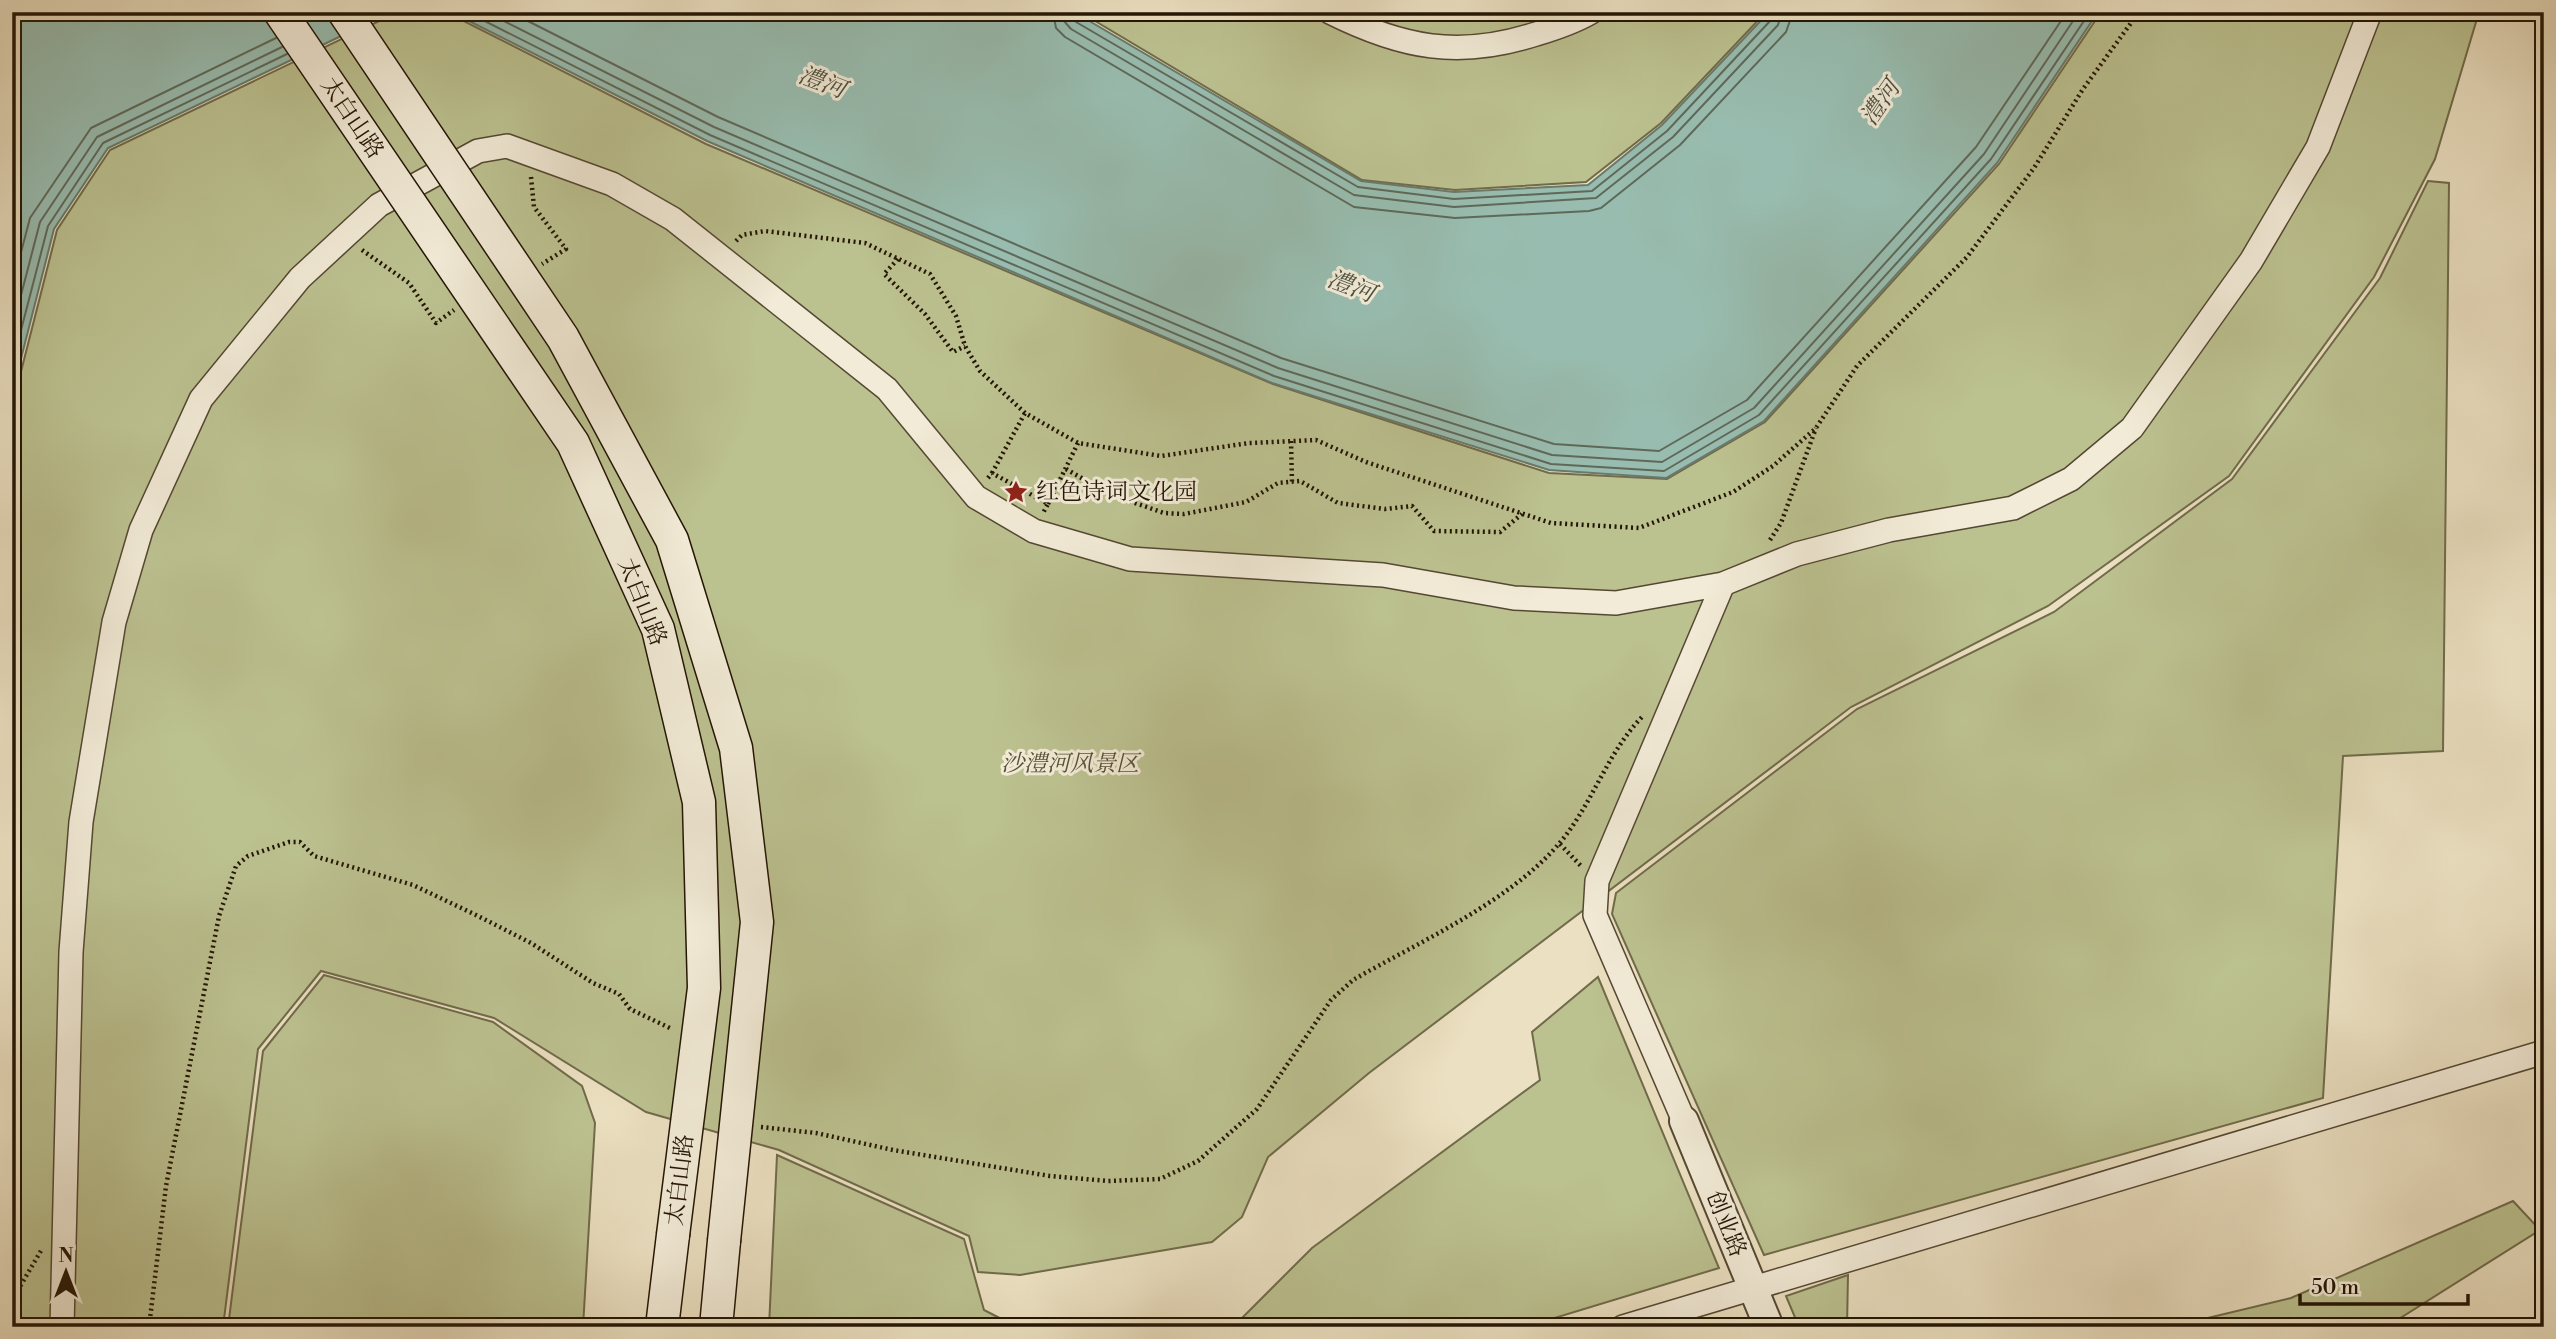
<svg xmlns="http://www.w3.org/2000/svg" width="2556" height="1339" font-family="'Libre Bodoni','Noto Serif SC',serif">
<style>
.green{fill:#bcc190;stroke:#706b4a;stroke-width:2}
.water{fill:#98bdb0;stroke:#697a6b;stroke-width:2}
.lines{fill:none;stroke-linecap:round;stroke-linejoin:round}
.shore{stroke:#5e695a;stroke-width:2}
.minor-casing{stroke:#554833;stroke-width:26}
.tertiary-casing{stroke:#554833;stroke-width:32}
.secondary-casing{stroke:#231504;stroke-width:35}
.path{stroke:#231504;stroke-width:4.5;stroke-dasharray:2 3.5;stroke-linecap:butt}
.minor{stroke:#f2ebd7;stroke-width:23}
.tertiary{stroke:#f2ebd7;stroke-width:28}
.secondary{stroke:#f2ebd7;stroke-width:32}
.secondary-bridge-casing{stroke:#231504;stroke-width:35;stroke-linecap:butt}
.secondary-bridge{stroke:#f2ebd7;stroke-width:32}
.labels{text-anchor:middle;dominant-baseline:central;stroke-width:6;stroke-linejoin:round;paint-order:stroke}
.street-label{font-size:23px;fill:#231504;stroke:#f2ebd7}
.poi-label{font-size:23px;fill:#231504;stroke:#f2ebd7;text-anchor:start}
.park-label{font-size:23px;font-style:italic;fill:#595135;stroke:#f2ebd7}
.water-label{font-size:24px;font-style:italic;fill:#4c5040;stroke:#f2ebd7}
</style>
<rect width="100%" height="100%" fill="#ebe0c1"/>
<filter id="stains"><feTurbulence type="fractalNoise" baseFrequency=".00286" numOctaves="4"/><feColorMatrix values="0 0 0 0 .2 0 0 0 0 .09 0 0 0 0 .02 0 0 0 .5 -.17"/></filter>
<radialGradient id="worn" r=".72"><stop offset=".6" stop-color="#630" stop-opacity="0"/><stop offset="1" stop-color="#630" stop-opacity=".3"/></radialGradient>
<path class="green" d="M398,12H446L706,144L1273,384L1549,473L1667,479L1765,422L1999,164L2101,12H2479L2435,159L2374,277L2229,476L2048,606L1851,707L1369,1073L1268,1157L1242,1217L1212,1242L1020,1275L978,1272L969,1236L779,1150L646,1112L494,1018L321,971L258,1049L223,1327H12V407L57,230L110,150Z
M1080,12H1766L1661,123L1586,182L1455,190L1362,180Z
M2428,181L2449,183L2443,751L2343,756L2323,1098L1764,1255L1612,914L1616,893L1857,709L2054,612L2232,479L2380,278Z
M324,975L493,1022L582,1086L595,1123L583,1327H228L263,1051Z
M1598,977L1719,1268L1525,1327H1233L1312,1248L1540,1080L1532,1032Z
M777,1155L964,1239L984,1310L1017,1327H769Z
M2513,1201L2540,1230L2386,1327H2170L2291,1298Z
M1848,1275L1847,1327H1799L1786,1296Z"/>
<path class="water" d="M12,12H391L108,148L54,229L12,394Z
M451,12H1074L1361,181L1454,192L1588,185L1662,125L1769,12H2098L1997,163L1764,421L1666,478L1549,470L1272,383L707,141Z"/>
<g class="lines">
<path class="shore" d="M467,12L710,135L1274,376L1551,464L1664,471L1759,415L1991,159L2090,12
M486,12L714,127L1278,368L1552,455L1662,462L1754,408L1984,154L2079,12
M510,12L718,117L1281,358L1554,444L1659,451L1747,400L1976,147L2067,12
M1053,12L1056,28L1065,37L1354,207L1455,218L1589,211L1601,208L1680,145L1786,32L1793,12
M1063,12L1064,21L1071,29L1354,195L1454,207L1596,198L1673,137L1778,25L1782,12
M1072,12L1076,22L1358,187L1454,199L1592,191L1667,131L1771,20L1773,12
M12,287L30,218L91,128L276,38
M12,330L40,222L97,137L282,47
M12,365L48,226L103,143L287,54"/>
<g class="minor-casing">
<path id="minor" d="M1330,12C1402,48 1459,59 1536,34C1556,28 1574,22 1591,12
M1684,1121L1595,915L1597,881L1723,584
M62,1327L71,952L81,822L114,622L141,530L201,399L300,278L379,205L478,151L507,146L612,184L673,219L887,389L976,497L1034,531L1130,559L1383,575L1514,598L1616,603L1723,584L1797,554L1889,530L2013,508L2071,479L2132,428L2251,261L2318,147L2370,12
M1623,1327L2544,1052"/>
</g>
<g class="tertiary-casing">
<path id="tertiary" d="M1684,1121L1769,1327"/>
</g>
<g class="secondary-casing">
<path id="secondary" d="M662,1327L673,1235
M716,1327L724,1241"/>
</g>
<path class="path" d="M531,177L534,207L566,249L542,264
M736,241L742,235L765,231L865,243L930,274L956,316L965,346L980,371L1025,413L1078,443L1161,456L1249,443L1316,440L1366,462L1551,523L1639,528L1733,492L1773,466L1816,428L1857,366L1967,257L2034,168L2083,89L2139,12
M362,250L409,283L436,323L454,310
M898,259L884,274L925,314L953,352L965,346
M1291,441L1292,482
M1066,469L1109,494L1164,513L1184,514L1246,502L1278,483L1300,481L1338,503L1385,509L1412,506L1434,531L1500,532L1522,514
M992,473L1025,413
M988,478L992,473L1048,504L1043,513
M1048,504L1078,443
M1770,540L1781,523L1816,428
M1560,844L1581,866
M761,1127L816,1133L893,1150L1050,1176L1108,1181L1160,1179L1198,1161L1257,1109L1331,1000L1353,980C1419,942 1507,903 1557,846C1591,808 1606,754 1642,717
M12,1300L42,1249
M149,1327L166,1186L219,916L236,866L248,856L289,842H300L314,856L413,885L476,915L531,943L593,983L619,994L630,1009L672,1029"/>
<use href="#minor" class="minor"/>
<use href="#tertiary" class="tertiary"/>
<use href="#secondary" class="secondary"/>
<g class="secondary-bridge-casing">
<path id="secondary-bridge" d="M280,12L573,443L658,629L699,802L704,988L673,1235
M344,12L563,338L672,540L736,748L757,922L724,1241"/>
</g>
<use href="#secondary-bridge" class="secondary-bridge"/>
</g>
<defs>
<g id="sight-bare" transform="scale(1.89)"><path d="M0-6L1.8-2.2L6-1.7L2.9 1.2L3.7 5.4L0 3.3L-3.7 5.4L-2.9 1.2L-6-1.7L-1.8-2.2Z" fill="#8f2418" stroke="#f2ebd7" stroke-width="2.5" paint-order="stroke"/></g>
</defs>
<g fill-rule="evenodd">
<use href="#sight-bare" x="1016" y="492"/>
</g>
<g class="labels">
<g class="street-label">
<text transform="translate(352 118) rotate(56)">太白山路</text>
<text transform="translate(642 602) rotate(68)">太白山路</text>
<text transform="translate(680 1180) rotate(-83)">太白山路</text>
<text transform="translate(1726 1224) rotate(68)">创业路</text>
</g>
<g class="poi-label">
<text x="1036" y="492">红色诗词文化园</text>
</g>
<g class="park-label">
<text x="1070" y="764">沙澧河风景区</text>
</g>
<g class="water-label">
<text transform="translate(822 83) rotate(21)">澧河</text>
<text transform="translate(1881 103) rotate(-55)">澧河</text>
<text transform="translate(1351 287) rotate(21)">澧河</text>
</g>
</g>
<rect width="2556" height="1339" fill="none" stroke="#ebe0c1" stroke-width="42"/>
<rect x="14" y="14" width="2528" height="1311" fill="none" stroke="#231504" stroke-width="3.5"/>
<rect x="21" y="21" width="2514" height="1297" fill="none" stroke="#231504" stroke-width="2"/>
<g transform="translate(66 1272)" stroke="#f2ebd7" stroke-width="5" paint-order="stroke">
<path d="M0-5L12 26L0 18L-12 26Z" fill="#231504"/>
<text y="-10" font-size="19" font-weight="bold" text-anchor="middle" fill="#231504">N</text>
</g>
<path d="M2300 1294v10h168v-10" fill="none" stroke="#231504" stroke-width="3.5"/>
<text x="2311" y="1294" font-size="21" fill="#231504" stroke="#f2ebd7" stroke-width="5" paint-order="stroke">50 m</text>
<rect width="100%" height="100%" filter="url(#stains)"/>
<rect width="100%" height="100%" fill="url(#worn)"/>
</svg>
